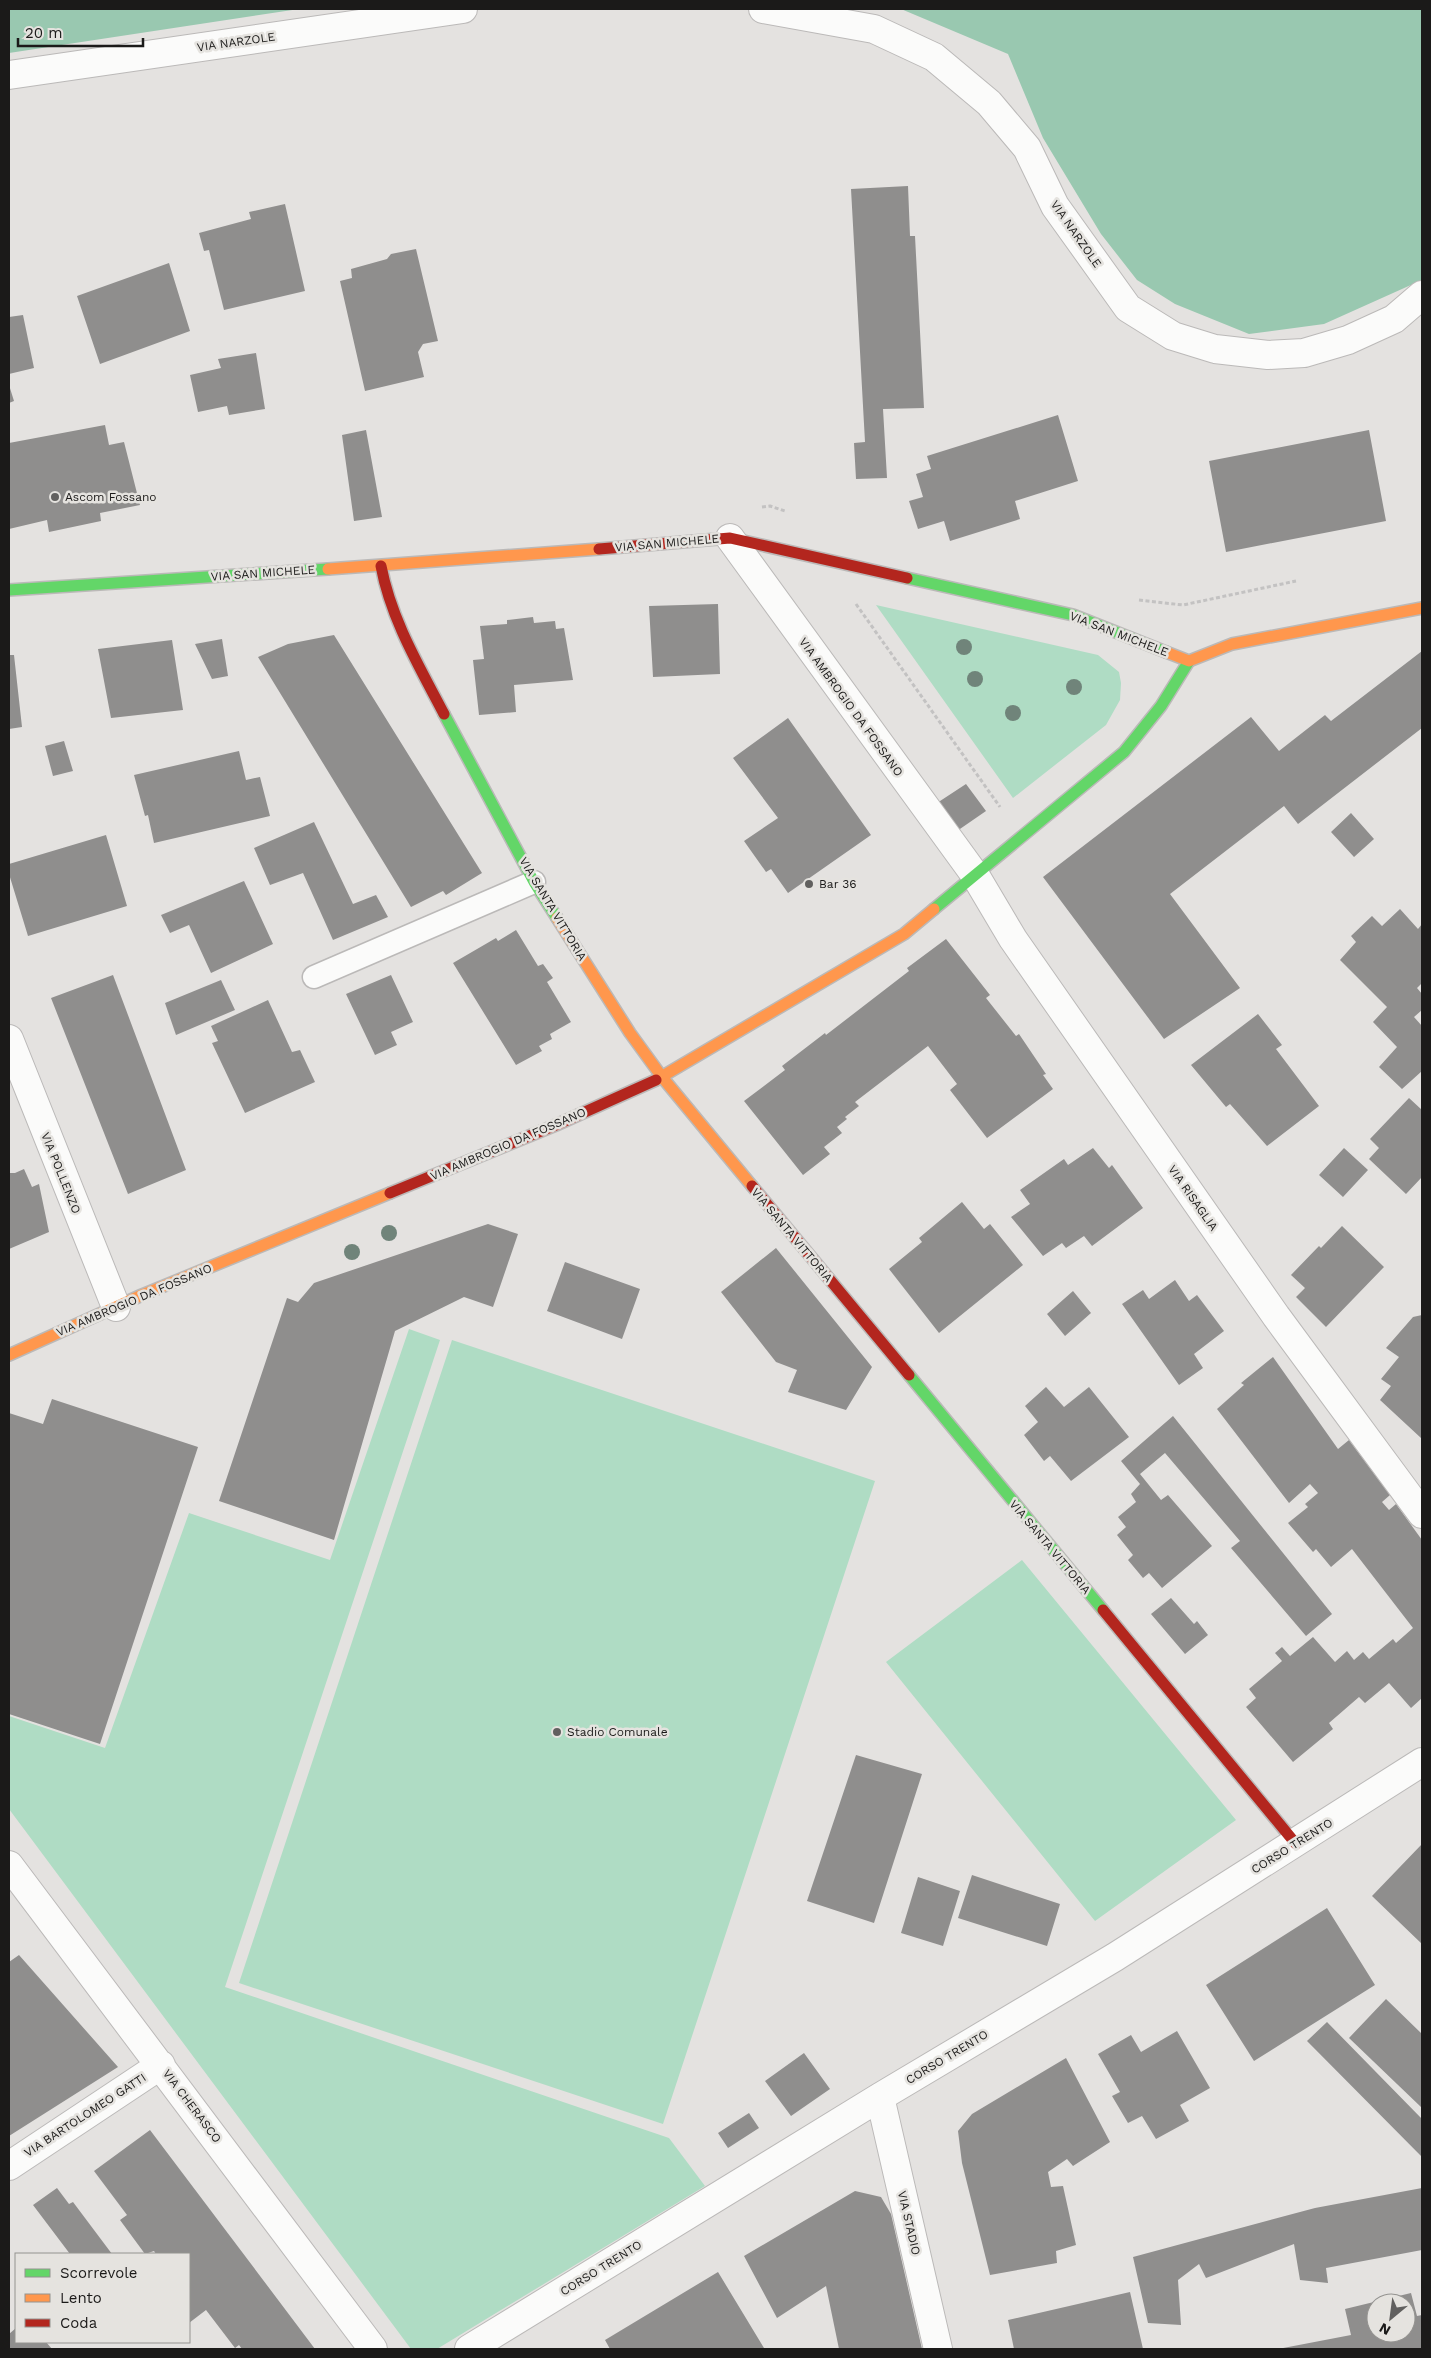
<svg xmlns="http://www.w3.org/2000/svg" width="1431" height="2358" font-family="'Work Sans',sans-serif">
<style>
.green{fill:#afdcc4}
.forest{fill:#99c8b0}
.building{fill:#8f8e8d;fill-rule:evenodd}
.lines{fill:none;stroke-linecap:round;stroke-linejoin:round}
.lane-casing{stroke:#bbb9b8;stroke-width:25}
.street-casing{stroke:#bbb9b8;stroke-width:30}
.fast-casing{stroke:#bbb9b8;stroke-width:14}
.slow-casing{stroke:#bbb9b8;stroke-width:14}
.jam-casing{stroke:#bbb9b8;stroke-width:14}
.path{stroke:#c3c2c2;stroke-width:3;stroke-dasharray:4 2.5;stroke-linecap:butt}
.lane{stroke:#fbfbfa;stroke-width:22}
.street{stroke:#fbfbfa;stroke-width:28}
.fast{stroke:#63d668;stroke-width:11}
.slow{stroke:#ff974d;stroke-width:11}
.jam{stroke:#b3261e;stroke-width:11}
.tree{fill:#70847a}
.poi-dot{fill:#61605f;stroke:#e5e3df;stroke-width:2}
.labels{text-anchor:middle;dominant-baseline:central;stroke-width:5;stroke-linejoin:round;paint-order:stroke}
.street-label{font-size:12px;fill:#1b1a19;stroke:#e5e3df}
.poi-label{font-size:12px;fill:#1b1a19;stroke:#e5e3df;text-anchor:start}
</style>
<rect width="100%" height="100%" fill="#e4e2e0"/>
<path class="green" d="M876,605L1098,655L1119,672L1121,683L1120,700L1106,725L1013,798Z
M409,1329L440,1340L225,1987L669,2138L705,2186L437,2349H411L9,1809V1716L105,1748L189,1513L330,1560Z
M452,1340L875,1481L663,2124L239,1983Z
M1022,1560L1236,1820L1095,1921L886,1662Z"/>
<path class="forest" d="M9,9H299L9,53Z
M901,9H1422V280L1324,324L1249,334L1175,304L1137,280L1101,234L1043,138L1008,54Z"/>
<path class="building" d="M908,186L910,236H915L924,408L883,409L887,478L856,479L854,443L865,442L851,189Z
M285,204L305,291L224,310L209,250L204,251L199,233L251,219L249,212Z
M416,249L438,341L423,344L418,352L424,377L365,391L340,281L352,278L351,269L387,259L391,254Z
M169,263L190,331L100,364L77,296Z
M23,315L34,368L9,374V317Z
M256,353L265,409L229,415L227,406L198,412L190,375L221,368L218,359Z
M9,385L14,401L9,403Z
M1058,415L1078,481L1015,501L1020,519L950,541L944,521L918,529L909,501L923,497L916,474L931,469L927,456Z
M105,425L109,445L124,442L140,505L100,513L101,521L49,532L47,520L9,529V443Z
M366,430L382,517L354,521L342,435Z
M1369,430L1386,521L1226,552L1209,461Z
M718,604L720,674L653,677L649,606Z
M533,617L534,623L555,621L556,629L564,628L573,680L514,685L516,712L479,715L473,660L484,659L480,626L507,624V620Z
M334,635L482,873L446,895L443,891L411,907L258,657L288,644Z
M222,639L228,676L212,679L195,644Z
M172,640L183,710L111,718L98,649Z
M1422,651V728L1298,824L1284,806L1170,894L1240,988L1164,1039L1043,877L1251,717L1279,751L1325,715L1331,721Z
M9,655H14L22,727L9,729Z
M788,718L871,835L788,893L771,869L766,872L744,841L778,818L733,758Z
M64,741L73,771L53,776L45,746Z
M239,751L246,780L260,777L270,816L154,843L148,815L145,816L134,775Z
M966,784L986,811L957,831L937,803Z
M1351,813L1374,839L1354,857L1331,832Z
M314,822L353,904L376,895L388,917L333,940L303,873L270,885L254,848Z
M106,835L127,906L28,936L9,874V864Z
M244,881L273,944L211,973L189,925L170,933L161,915Z
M1400,909L1418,929L1422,924V983L1417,988L1422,994V1010L1414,1017L1422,1026V1071L1402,1089L1379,1067L1397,1047L1373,1022L1387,1007L1340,960L1356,942L1351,936L1372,916L1382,926Z
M516,930L538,966L543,964L553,978L547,982L571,1022L550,1034L552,1039L539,1046L542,1051L516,1065L453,963L496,938L498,941Z
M946,939L990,995L986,998L1016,1036L1019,1034L1046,1074L1043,1075L1053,1089L987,1138L950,1090L957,1084L928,1046L855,1102L859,1106L845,1117L847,1119L837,1127L842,1133L824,1147L830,1154L803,1175L744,1101L785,1070L782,1066L825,1033L826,1035L909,971L907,968Z
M113,975L186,1170L128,1194L51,998Z
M391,975L413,1022L391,1032L397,1045L375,1055L346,994Z
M221,980L235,1010L176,1035L165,1003Z
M268,1000L292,1052L300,1050L315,1082L245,1113L212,1043L218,1041L211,1026Z
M1258,1014L1282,1045L1276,1049L1319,1106L1267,1146L1230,1104L1226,1107L1191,1065Z
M1409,1098L1422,1110V1177L1406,1194L1369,1159L1379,1148L1370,1139Z
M1093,1148L1109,1168L1112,1165L1143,1208L1092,1246L1084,1236L1066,1248L1062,1243L1043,1256L1011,1217L1030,1204L1020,1190L1064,1159L1068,1165Z
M1344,1148L1368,1170L1343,1197L1319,1175Z
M24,1169L32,1187L39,1184L49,1232L9,1249V1173H15Z
M962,1202L984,1229L990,1224L1023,1265L939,1333L889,1269L922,1242L919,1238Z
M488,1224L518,1234L493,1307L464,1297L395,1331L334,1540L219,1501L287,1298L298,1302L314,1283Z
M1342,1226L1384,1267L1326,1327L1296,1297L1305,1288L1291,1275L1319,1246L1321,1248Z
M776,1248L872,1367L846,1410L788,1392L797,1370L776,1362L721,1292Z
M565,1262L640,1289L622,1339L547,1311Z
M1175,1280L1189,1301L1197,1295L1224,1331L1194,1354L1203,1368L1179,1385L1122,1304L1143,1290L1149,1299Z
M1073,1291L1091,1313L1065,1336L1047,1314Z
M1422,1315V1437L1421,1438L1380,1400L1391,1386L1381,1379L1399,1357L1386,1348L1413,1317Z
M1273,1357L1338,1449L1349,1440L1390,1495L1382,1502L1389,1510L1396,1504L1422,1540V1698L1411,1708L1389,1683L1365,1703L1359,1697L1329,1723L1333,1729L1293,1762L1246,1707L1256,1698L1249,1689L1282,1661L1275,1653L1282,1647L1290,1656L1313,1637L1335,1662L1347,1651L1354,1660L1363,1652L1369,1659L1393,1639L1396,1643L1413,1628L1352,1549L1331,1567L1316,1549L1313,1552L1288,1523L1308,1507L1305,1504L1318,1493L1310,1484L1289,1503L1217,1409L1244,1385L1241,1383Z
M1046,1387L1064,1407L1089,1387L1129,1437L1071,1481L1050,1456L1044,1461L1024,1435L1038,1422L1025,1406Z
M52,1399L198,1447L100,1744L9,1714V1413L43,1424Z
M1173,1416L1332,1614L1306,1636L1231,1548L1240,1541L1165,1453L1140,1474L1161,1500L1168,1495L1212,1546L1162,1588L1149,1573L1143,1578L1128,1560L1133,1555L1117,1535L1126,1527L1118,1517L1136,1502L1131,1494L1140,1484L1121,1461Z
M1171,1598L1194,1624L1197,1621L1208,1635L1185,1654L1151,1614Z
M856,1755L922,1774L874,1923L807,1901Z
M1422,1844V1944L1372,1896Z
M972,1875L1060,1904L1047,1946L958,1918Z
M918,1877L960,1891L943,1946L901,1933Z
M1327,1908L1375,1985L1254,2061L1206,1985Z
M19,1955L118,2067L9,2136V1962Z
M1386,1999L1422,2034L1421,2107L1349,2038Z
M1327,2022L1422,2119V2157L1307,2041Z
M1177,2031L1210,2088L1180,2105L1189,2121L1156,2139L1142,2116L1128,2123L1112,2096L1120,2092L1098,2054L1131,2035L1141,2052Z
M804,2053L830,2089L791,2116L765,2081Z
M1066,2058L1110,2142L1073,2166L1067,2159L1048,2172L1051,2187L1063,2186L1076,2245L1056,2251L1057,2263L990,2275L962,2163L958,2131L972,2114Z
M749,2113L759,2128L728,2148L718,2133Z
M150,2130L239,2248L315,2349H242L239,2345L235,2348L206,2310L189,2323V2254H156L154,2251L145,2254L120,2220L127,2215L94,2171Z
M57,2188L69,2204L73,2202L112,2254H70L33,2205Z
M1422,2188V2250L1326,2268L1328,2283L1300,2280L1294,2244L1206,2278L1199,2264L1178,2280L1181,2325L1148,2323L1133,2257L1315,2208Z
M855,2191L881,2197L891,2214L922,2349H839L826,2286L777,2318L744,2256Z
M718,2272L764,2348L610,2349L605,2340Z
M1130,2292L1143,2349H1014L1008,2320Z
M1411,2293L1417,2316L1422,2315V2349H1278L1351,2335L1345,2309ZM1376,2303H1406V2333H1376Z
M16,2328V2342H46L52,2349H9V2334Z"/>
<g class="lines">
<g class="lane-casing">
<path id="lane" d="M314,977L534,882"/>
</g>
<g class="street-casing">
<path id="street" d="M763,9L874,29L934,57L989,103L1027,148L1055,206L1128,308L1173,336L1215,349L1268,355L1304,353L1348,340L1394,319L1422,295
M9,75L463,9
M730,538L975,875L1013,939L1276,1316L1422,1514
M9,1039L116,1307
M9,1865L373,2349
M880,2097L938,2349
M9,2166L161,2065
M469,2349L880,2097L1115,1957L1422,1762"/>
</g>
<g class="fast-casing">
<path id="fast" d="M907,578L1073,615L1166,652
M9,590L328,569
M444,714L534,882L557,918
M934,909L1124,752L1161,706L1189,661
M909,1375L1103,1610"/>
</g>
<g class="slow-casing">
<path id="slow" d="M328,569L599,549
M1166,652L1189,661L1232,644L1422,608
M557,918L630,1033L662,1077L752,1186
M656,1080L904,934L934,909
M9,1355L142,1295L390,1193"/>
</g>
<g class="jam-casing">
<path id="jam" d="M599,549L730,538L907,578
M381,566C391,619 419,666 444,714
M752,1186L909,1375
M390,1193L556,1125L656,1080
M1103,1610L1296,1844"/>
</g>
<path class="path" d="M762,507L770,506L785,511
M1139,600L1183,605L1296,581
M856,604L1000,807"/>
<use href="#lane" class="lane"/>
<use href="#street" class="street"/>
<use href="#fast" class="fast"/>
<use href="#slow" class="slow"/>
<use href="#jam" class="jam"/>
</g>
<g class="tree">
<circle cx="964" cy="647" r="8"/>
<circle cx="975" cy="679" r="8"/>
<circle cx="1074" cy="687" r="8"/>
<circle cx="1013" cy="713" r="8"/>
<circle cx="389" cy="1233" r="8"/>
<circle cx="352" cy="1252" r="8"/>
</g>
<g class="poi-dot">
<circle cx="55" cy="497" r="5"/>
<circle cx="809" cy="884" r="5"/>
<circle cx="557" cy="1732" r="5"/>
</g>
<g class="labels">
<g class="street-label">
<text transform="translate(236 42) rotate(-8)">VIA NARZOLE</text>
<text transform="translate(1076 234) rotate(55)">VIA NARZOLE</text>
<text transform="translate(667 543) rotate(-5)">VIA SAN MICHELE</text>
<text transform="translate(263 573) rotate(-4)">VIA SAN MICHELE</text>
<text transform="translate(1119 634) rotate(21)">VIA SAN MICHELE</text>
<text transform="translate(851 707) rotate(54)">VIA AMBROGIO DA FOSSANO</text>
<text transform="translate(553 909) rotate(59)">VIA SANTA VITTORIA</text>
<text transform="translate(508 1144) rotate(-23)">VIA AMBROGIO DA FOSSANO</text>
<text transform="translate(61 1173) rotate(68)">VIA POLLENZO</text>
<text transform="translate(1193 1198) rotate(55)">VIA RISAGLIA</text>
<text transform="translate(792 1235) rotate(50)">VIA SANTA VITTORIA</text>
<text transform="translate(134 1300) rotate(-23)">VIA AMBROGIO DA FOSSANO</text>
<text transform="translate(1050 1547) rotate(50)">VIA SANTA VITTORIA</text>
<text transform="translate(1292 1846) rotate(-32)">CORSO TRENTO</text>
<text transform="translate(947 2057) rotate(-31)">CORSO TRENTO</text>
<text transform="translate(192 2106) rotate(53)">VIA CHERASCO</text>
<text transform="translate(85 2115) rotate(-33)">VIA BARTOLOMEO GATTI</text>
<text transform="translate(909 2223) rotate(77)">VIA STADIO</text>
<text transform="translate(601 2268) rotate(-32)">CORSO TRENTO</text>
</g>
<g class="poi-label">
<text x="65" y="497">Ascom Fossano</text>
<text x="819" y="884">Bar 36</text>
<text x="567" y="1732">Stadio Comunale</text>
</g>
</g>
<rect width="1431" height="2358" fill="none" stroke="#1b1a19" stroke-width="20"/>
<rect x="15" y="2253" width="175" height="90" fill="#e5e3df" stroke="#949390"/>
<rect x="25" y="2269" width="25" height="8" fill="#63d668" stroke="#949390"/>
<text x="60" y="2278" font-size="15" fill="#1b1a19">Scorrevole</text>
<rect x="25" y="2294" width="25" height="8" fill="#ff974d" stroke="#949390"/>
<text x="60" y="2303" font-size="15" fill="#1b1a19">Lento</text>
<rect x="25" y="2319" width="25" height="8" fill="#b3261e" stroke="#949390"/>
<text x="60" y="2328" font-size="15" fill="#1b1a19">Coda</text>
<g transform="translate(1391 2318) rotate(209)"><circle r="24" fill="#e5e3df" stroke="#949390"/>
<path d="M0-4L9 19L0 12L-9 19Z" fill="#61605f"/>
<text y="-8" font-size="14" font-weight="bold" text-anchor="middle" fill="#1b1a19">N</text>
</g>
<path d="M18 38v8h125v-8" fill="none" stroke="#1b1a19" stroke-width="2.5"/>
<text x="25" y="38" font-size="15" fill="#1b1a19" stroke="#e5e3df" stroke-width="4" paint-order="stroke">20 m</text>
</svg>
